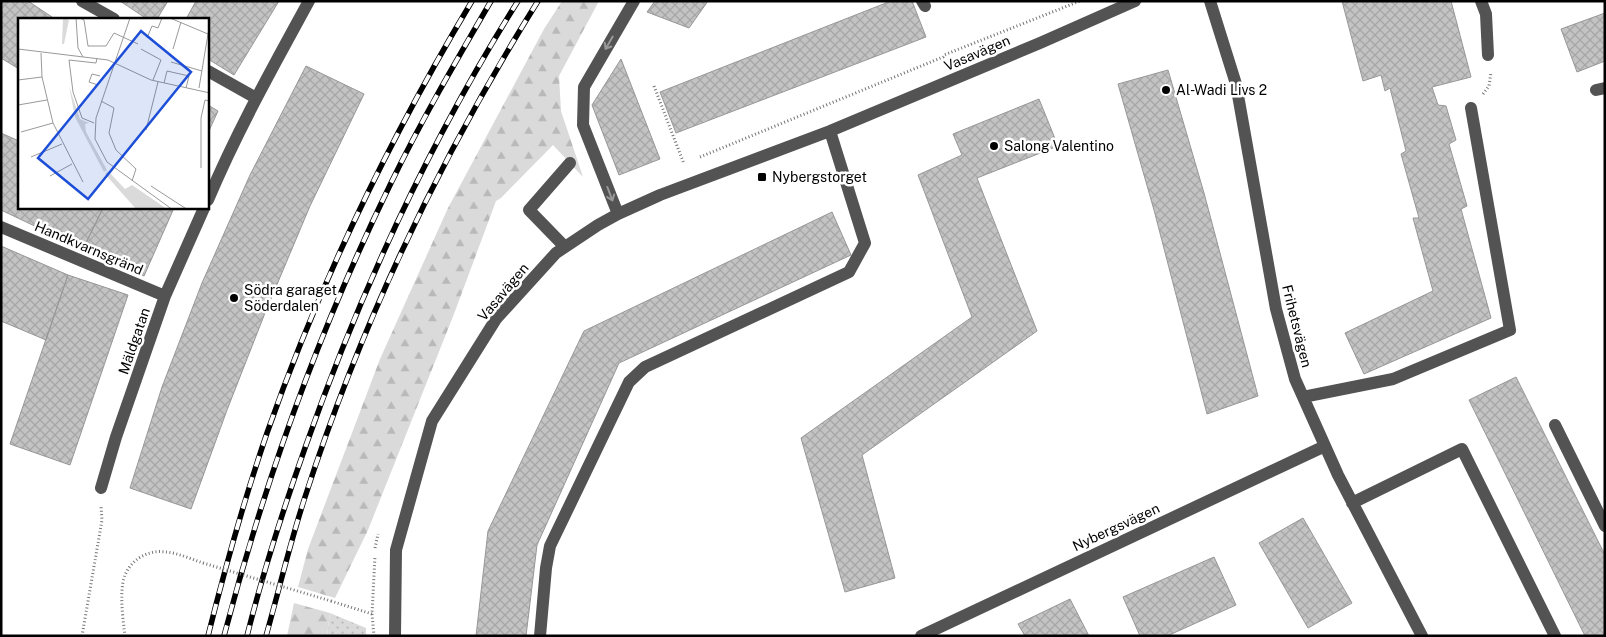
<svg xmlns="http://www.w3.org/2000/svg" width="1606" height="637" font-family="'Public Sans',sans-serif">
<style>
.grass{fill:url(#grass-dots)}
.forest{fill:url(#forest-firs)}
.building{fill:url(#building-cross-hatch);stroke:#979797}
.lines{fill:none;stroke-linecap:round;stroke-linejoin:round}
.path{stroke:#757575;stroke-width:3;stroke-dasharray:1 2.5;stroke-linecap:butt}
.minor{stroke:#535353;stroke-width:12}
.rail-casing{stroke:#000;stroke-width:5.5}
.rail{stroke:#fff;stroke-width:4;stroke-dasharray:11;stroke-linecap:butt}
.path-bridge{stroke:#757575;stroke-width:3;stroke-dasharray:1 2.5;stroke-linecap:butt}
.oneway{stroke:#989898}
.poi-dot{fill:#000;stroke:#fff;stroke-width:2}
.labels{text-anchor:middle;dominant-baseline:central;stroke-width:5;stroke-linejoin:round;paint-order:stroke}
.street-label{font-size:14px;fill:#000;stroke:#fff}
.poi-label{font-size:14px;fill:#000;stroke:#fff;text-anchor:start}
.inset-road{fill:none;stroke:#999;stroke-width:1}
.view{fill:#1d4ed8;fill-opacity:0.15;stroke:#1d4ed8;stroke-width:2.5}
.inset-edge{fill:none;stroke:#000;stroke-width:2.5}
</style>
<defs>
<pattern id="grass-dots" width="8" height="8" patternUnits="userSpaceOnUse" patternTransform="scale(1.25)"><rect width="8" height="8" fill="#dadada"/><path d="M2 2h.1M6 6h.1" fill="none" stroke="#b9b9b9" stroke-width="1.8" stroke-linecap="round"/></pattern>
<pattern id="forest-firs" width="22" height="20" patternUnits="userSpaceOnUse" patternTransform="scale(1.25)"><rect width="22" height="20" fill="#dadada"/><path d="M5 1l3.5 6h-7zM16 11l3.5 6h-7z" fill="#b9b9b9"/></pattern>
<pattern id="building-cross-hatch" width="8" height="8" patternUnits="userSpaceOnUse" patternTransform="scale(1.25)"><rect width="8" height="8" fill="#c3c3c3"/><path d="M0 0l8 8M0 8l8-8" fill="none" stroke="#a6a6a6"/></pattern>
</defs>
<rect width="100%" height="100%" fill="#fff"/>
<path class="grass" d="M330,613L366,628V636H327Z"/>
<path class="forest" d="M562,1H599L559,76L561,111L583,177L553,145L501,198L496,201L454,314L368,530L335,598L298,587L308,549L380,359L448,208L544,29Z
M294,603L330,613L327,636H287Z"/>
<path class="building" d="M1,1H28L52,17L51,19H19V69L1,58Z
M120,1H168L157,19H147Z
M196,1H279L234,75L208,59V19H186Z
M655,1H708L689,28L647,12Z
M891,1H912L926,37L676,133L660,92Z
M1342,1H1451L1471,77L1432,87L1438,105L1446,106L1456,140L1449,144L1467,206L1461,209L1491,318L1364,374L1345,333L1433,291L1413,218H1419L1401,154L1406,151L1390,88L1385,91L1381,75L1363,81Z
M1605,13V61L1577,72L1561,29Z
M621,59L660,159L619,175L592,105Z
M306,66L364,94L310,206L265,313L227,410L191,509L130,488L162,387L202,283L250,175Z
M1168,70L1204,193L1258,396L1207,414L1154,210L1118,84Z
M1039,99L1058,146L977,178L1037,331L862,455L895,578L845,592L801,438L972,317L918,175L962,155L953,134Z
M208,105L218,111L208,133Z
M1,133L19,141V208H103L83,249L1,210Z
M103,208H174L144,276L83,249Z
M832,212L851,255L619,363L537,545L526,636H476L488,531L584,331Z
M1,246L68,275L46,340L1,321Z
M68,275L128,295L70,465L10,444Z
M1516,377L1605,555V636H1585L1469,400Z
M1303,518L1352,603L1308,628L1259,543Z
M1214,557L1236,605L1167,636H1140L1123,597Z
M1070,599L1089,636H1025L1018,624Z"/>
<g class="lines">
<path class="path" d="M654,86L684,164
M1483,94L1489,86L1491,72
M700,157L943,57L944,55L1080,1
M375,548L378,534
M331,601L372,614
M82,636L102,520L101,506
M125,636C123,619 120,599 123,582C127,562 146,549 166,552C178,553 191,559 203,563
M374,636L372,614L375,556"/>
<path class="minor" d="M82,1L114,19
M922,1L925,6
M1210,1L1236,84L1276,309L1295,379L1338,475L1422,636
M1481,1L1486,14L1488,55
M208,71L256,98
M1596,90L1605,88
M208,200C237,131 273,67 309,1
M618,214L583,125L584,87L634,1
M1,227L165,296
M565,247L529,210L570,163
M1303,397L1393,379L1510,330L1471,108
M1555,425L1605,526
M101,488L116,437L165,296L204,208
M1352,503L1462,449L1555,636
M395,636L396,550L432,421L496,319L556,253L598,225L618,214L660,195L830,131L1040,43L1135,1
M540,636L546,568L550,546L629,382L645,367L849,272L865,243L830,131
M921,636L1325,446"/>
<g class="rail-casing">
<path id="rail" d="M208,636C225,568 244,500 267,433C320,282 390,138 472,1
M224,636C265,480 320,328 391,183C421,121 456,61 491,1
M247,636C263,572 283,510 305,448C360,292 430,141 518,1
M266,636C279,590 290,543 305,497C361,324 441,156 538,1"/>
</g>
<use href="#rail" class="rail"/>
<path class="path-bridge" d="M203,563L331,601"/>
</g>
<defs><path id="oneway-shaft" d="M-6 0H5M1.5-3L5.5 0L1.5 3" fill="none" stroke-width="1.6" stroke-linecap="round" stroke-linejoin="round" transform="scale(1.25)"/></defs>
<g class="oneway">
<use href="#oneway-shaft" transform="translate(609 43) rotate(120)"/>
<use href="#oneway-shaft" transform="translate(610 194) rotate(69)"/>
</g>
<g class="poi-dot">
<circle cx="1166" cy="90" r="5"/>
<circle cx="994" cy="146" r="5"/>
<rect x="757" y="172" width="10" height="10" rx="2.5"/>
<circle cx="234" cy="298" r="5"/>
</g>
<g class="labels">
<g class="street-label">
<text transform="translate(977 53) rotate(-23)">Vasavägen</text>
<text transform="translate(89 248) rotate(23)">Handkvarnsgränd</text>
<text transform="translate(503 292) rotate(-50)">Vasavägen</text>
<text transform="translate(1297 326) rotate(76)">Frihetsvägen</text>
<text transform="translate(134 341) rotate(-71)">Mäldgatan</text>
<text transform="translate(1116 527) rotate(-25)">Nybergsvägen</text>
</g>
<g class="poi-label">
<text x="1176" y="90">Al-Wadi Livs 2</text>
<text x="1004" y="146">Salong Valentino</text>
<text x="772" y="177">Nybergstorget</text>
<text x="244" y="290">Södra garaget<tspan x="244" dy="16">Söderdalen</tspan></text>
</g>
</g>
<g transform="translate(18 18)">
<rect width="191" height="191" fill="#fff"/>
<path d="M51,68L62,101L71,105L67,106L68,114L89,152L86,154L57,99ZM90,153L107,171L114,167L149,191H118L87,156Z" fill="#dadada"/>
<path d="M45,0L51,2L46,26H44Z" fill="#dadada"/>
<path class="inset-road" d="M58,0L60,30L65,39M62,0L66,2L70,28H88L96,15L120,26M112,0L78,100L77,121L89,144L155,192M152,0L190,16M129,20L134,8L140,10L144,0M0,31L90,42L133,62L192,75M123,31L143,42L135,62M155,31L163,4M23,35L24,59L35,105L65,164M153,44L184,53M0,62L24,59M146,65L149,53L171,58L168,70M80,67L71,64L74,56L82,58M181,70L192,4M83,83L96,90L91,115L98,132L118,151L114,163M0,87L29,82M76,105L64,100L55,74L51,42L78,45L79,40M128,112L140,64M3,114L35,105M13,139L44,126M183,150V100L187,82L192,83M32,158L54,146M133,168L170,192"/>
<path class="view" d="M123,13L173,54L70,181L20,140Z"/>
<rect width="191" height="191" class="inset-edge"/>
</g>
<rect width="1606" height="637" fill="none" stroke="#000000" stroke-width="5"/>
</svg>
